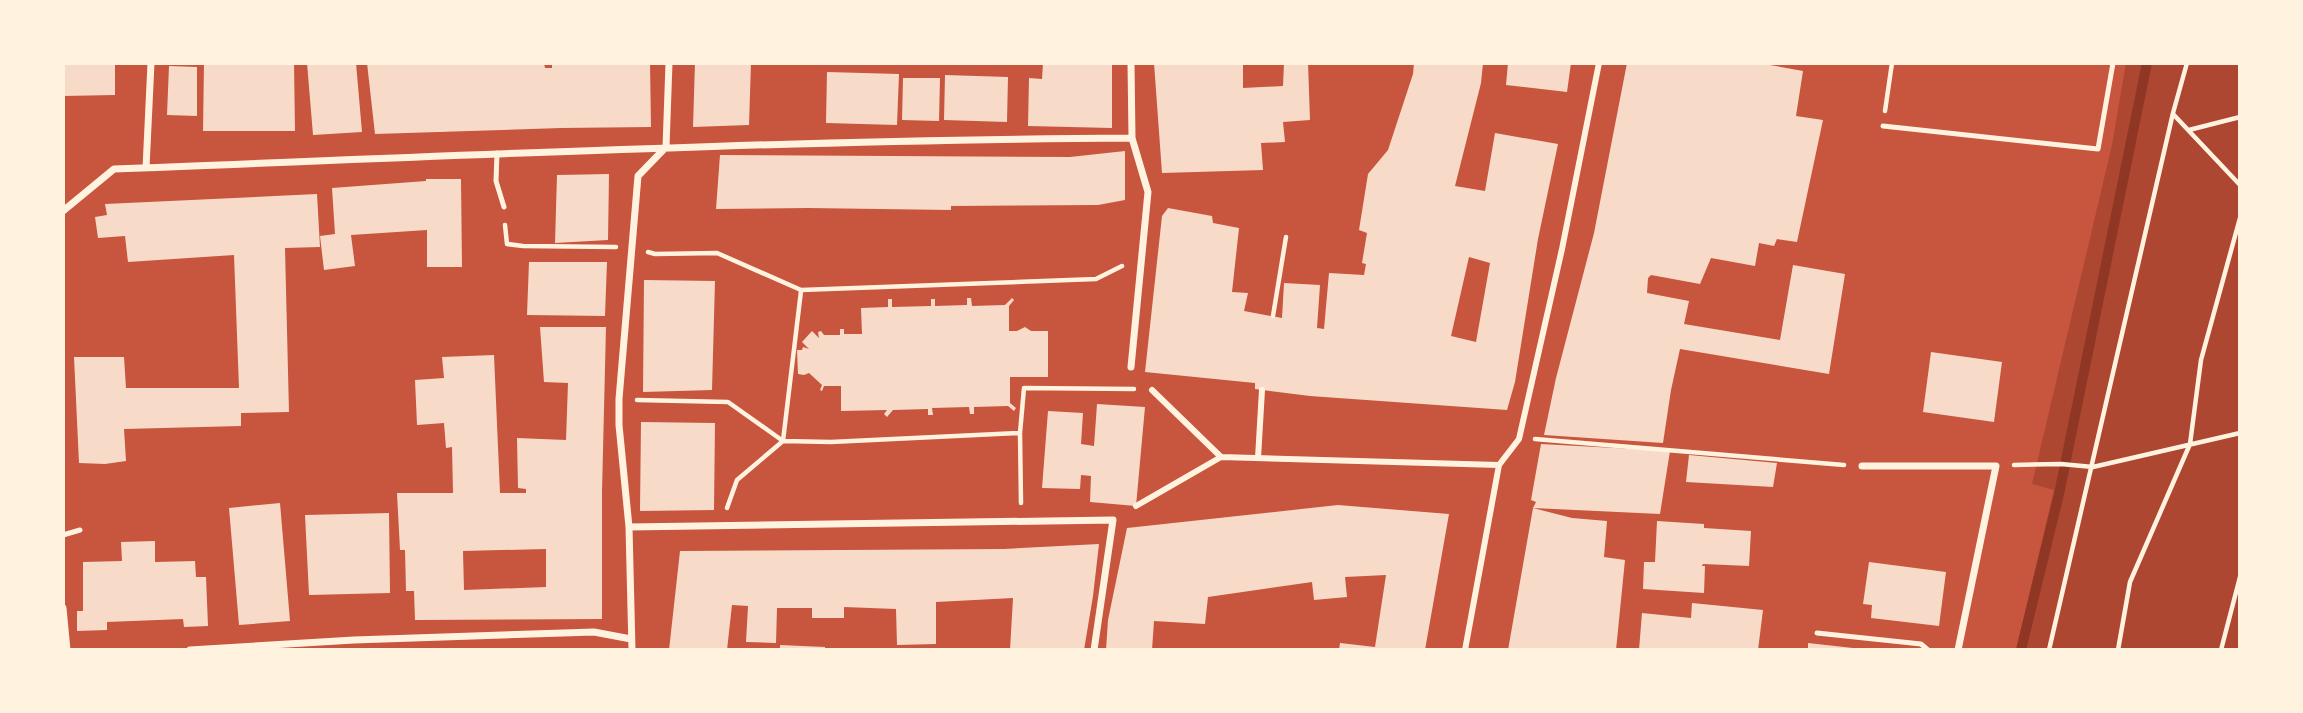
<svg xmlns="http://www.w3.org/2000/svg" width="2303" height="713" font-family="Montserrat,sans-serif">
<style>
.green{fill:#ae4732}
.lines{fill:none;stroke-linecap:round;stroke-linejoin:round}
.stream{stroke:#8f3625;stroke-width:10}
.building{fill:#f7dbc8;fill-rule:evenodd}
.path{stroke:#fff3e0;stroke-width:4.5}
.service{stroke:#fff3e0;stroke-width:5}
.pedestrian{stroke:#fff3e0;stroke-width:6}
.minor{stroke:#fff3e0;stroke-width:7}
</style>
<rect width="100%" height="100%" fill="#c8553d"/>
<path class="green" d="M2126,63H2240V650H2016L2054,490L2032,484L2112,145Z"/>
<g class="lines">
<path class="stream" d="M2021,650L2059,494L2147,63"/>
</g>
<path class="building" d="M63,63H115V95L63,96Z
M204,63H294L295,131H203Z
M307,63H356L362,132L313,135Z
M367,63H544L545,68H552V63H650L651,127L561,128L375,134Z
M695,63H751L749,125L693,127Z
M1043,63H1112V128L1028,126L1029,78L1042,79Z
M1154,63H1243V88L1283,86L1284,63H1308L1310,120L1283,122L1285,142L1261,143L1263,170L1162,173Z
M1414,63H1483L1481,83L1455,186L1485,191L1495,133L1558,144L1538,239L1515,382L1507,410L1310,396L1255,389V383L1145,372L1162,216L1168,208L1212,216L1213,223L1239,228L1232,292L1248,293L1244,311L1282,318L1284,283L1320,285L1317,328L1324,329L1329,273L1364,275L1366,264L1362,263L1367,233L1359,230L1368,174L1388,150L1413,74ZM1469,257L1490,263L1476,342L1451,336Z
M1508,63H1571L1567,92L1506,85Z
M1627,63H1759L1803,71L1796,116L1823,120L1797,242L1777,239L1774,246L1759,243L1755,266L1711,258L1700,284L1651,275L1648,278L1647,293L1689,301L1684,324L1780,340L1793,265L1845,274L1829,374L1680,349L1671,390L1663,443L1544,435L1556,378L1594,233Z
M169,66L197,67V116L167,115Z
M827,72L899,74L897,125L826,123Z
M945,75L1008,77L1007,122L944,120Z
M903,78H940L939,121L902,120Z
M1125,151V200L1098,205L951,206V210L808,208L716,209L720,155L1070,157Z
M609,174L608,240L555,243L557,175Z
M426,179H461L462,267H427V230L351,235L355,266L324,270L320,236L335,234L332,188L426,181Z
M317,194L320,247L285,248L289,412L241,413V426L124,429L126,461L105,464L79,463L74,357H124L126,388H239L234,255L128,262L125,236L98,238L95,217L107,215L105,204Z
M529,262H607L605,316L527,315Z
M644,280L715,281L712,390L643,392Z
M967,298H971L972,306L1005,305L1012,298L1014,300L1009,306V331H1017L1025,327L1031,331H1048V377H1010V403L1016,408L1014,411L1008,406L974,407V414H970L969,407L932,408L933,415H928V409L893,410L887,417L884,414L887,410L841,411V386H824L822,391L820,390L822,385L809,373L804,375L798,374L797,350H802L803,347L809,349L802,342L812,331L819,338L818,332L821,331L824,335H840V329H844V334H862L861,308L888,307V299H892V307L931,306V299H935V306L967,305Z
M540,327H606L602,492V619L415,620L414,591H406L405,550H400L397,493H453L452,447L446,448L444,423L417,425L415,380L444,378L442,357L494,355L500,493H526V489L518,488L517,438L566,440L568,383L544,382ZM546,549V587L464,590L463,551Z
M1931,352L2002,362L1994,422L1923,412Z
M1097,404L1145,407L1136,506L1090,502L1091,476L1081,475L1080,489L1042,488L1048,411L1083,413L1081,444L1094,446Z
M641,422L715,423L714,510L640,511Z
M1541,444L1670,451L1660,514L1533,508L1572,518L1607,521L1604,557L1625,560L1616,650H1508L1533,508L1536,502L1531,500Z
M1689,455L1777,463L1773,487L1686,482Z
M280,503L290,621L239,625L229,508Z
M1338,505L1449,514L1425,650H1339L1340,643L1375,647L1386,575L1345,577L1347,597L1314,600L1312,582L1208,597L1205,624L1154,621L1152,650H1106L1108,620L1127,528Z
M389,513L390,593L309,595L305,515Z
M1657,521L1704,524V528L1751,531L1749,566L1703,564L1702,566H1705L1704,593L1643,589L1644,562H1655Z
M155,541V562L195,561L196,577H206L208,626L184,627L183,619L107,622V630L77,631V611H83V562L122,561L121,542Z
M1099,544L1093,596L1084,650H1010L1013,598L936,602V644L897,645L896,609L844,607V618H812V608H777L776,643L746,642L748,606L732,605L727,650H669L680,551L1004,549Z
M1869,562L1946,572L1939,626L1871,618L1872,605L1863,604Z
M1692,603L1763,610L1758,650H1639L1642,613L1691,618Z
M1808,643L1853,648V650H1808Z
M780,645L825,647V650H780Z"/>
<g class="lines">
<path class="path" d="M1885,111L1892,63
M2173,114L2240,185
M2189,130L2240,117
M505,225L507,244L523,246L616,247
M648,252L655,254L717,253L801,290L1096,279L1122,266
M1273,316L1286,237
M637,400L728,402L783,441L801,291
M1535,439L1844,465
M2014,465L2061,464L2093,467L2240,433
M1021,503L1020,433L1024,388L1134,389
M727,508L737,480L783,441L831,442L1020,433
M2049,650L2173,113L2187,63
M2118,650L2130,582L2190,444L2201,360L2240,218
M2221,650L2240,577"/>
<path class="service" d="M1883,126L2098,149L2113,63
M497,153L496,181L504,207
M63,535L80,530
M1817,633L1921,644L1928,650"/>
<path class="pedestrian" d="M1152,390L1221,457
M1258,458L1262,390
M1136,506L1221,457L1499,465
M1465,650L1499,465L1519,439L1562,249L1599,63"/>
<path class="minor" d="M666,147L669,63
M146,168L151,63
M63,211L114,169C453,156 792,140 1132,138
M1131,367L1148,192L1132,138L1131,63
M1862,466H1996L1958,650
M629,527L1113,520L1094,650
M63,608L67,650
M190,650L354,640L594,632L631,639
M632,650L629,527L619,425V399L638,176L666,147"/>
</g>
<rect width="2303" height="713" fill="none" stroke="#fff3e0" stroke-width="130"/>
</svg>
